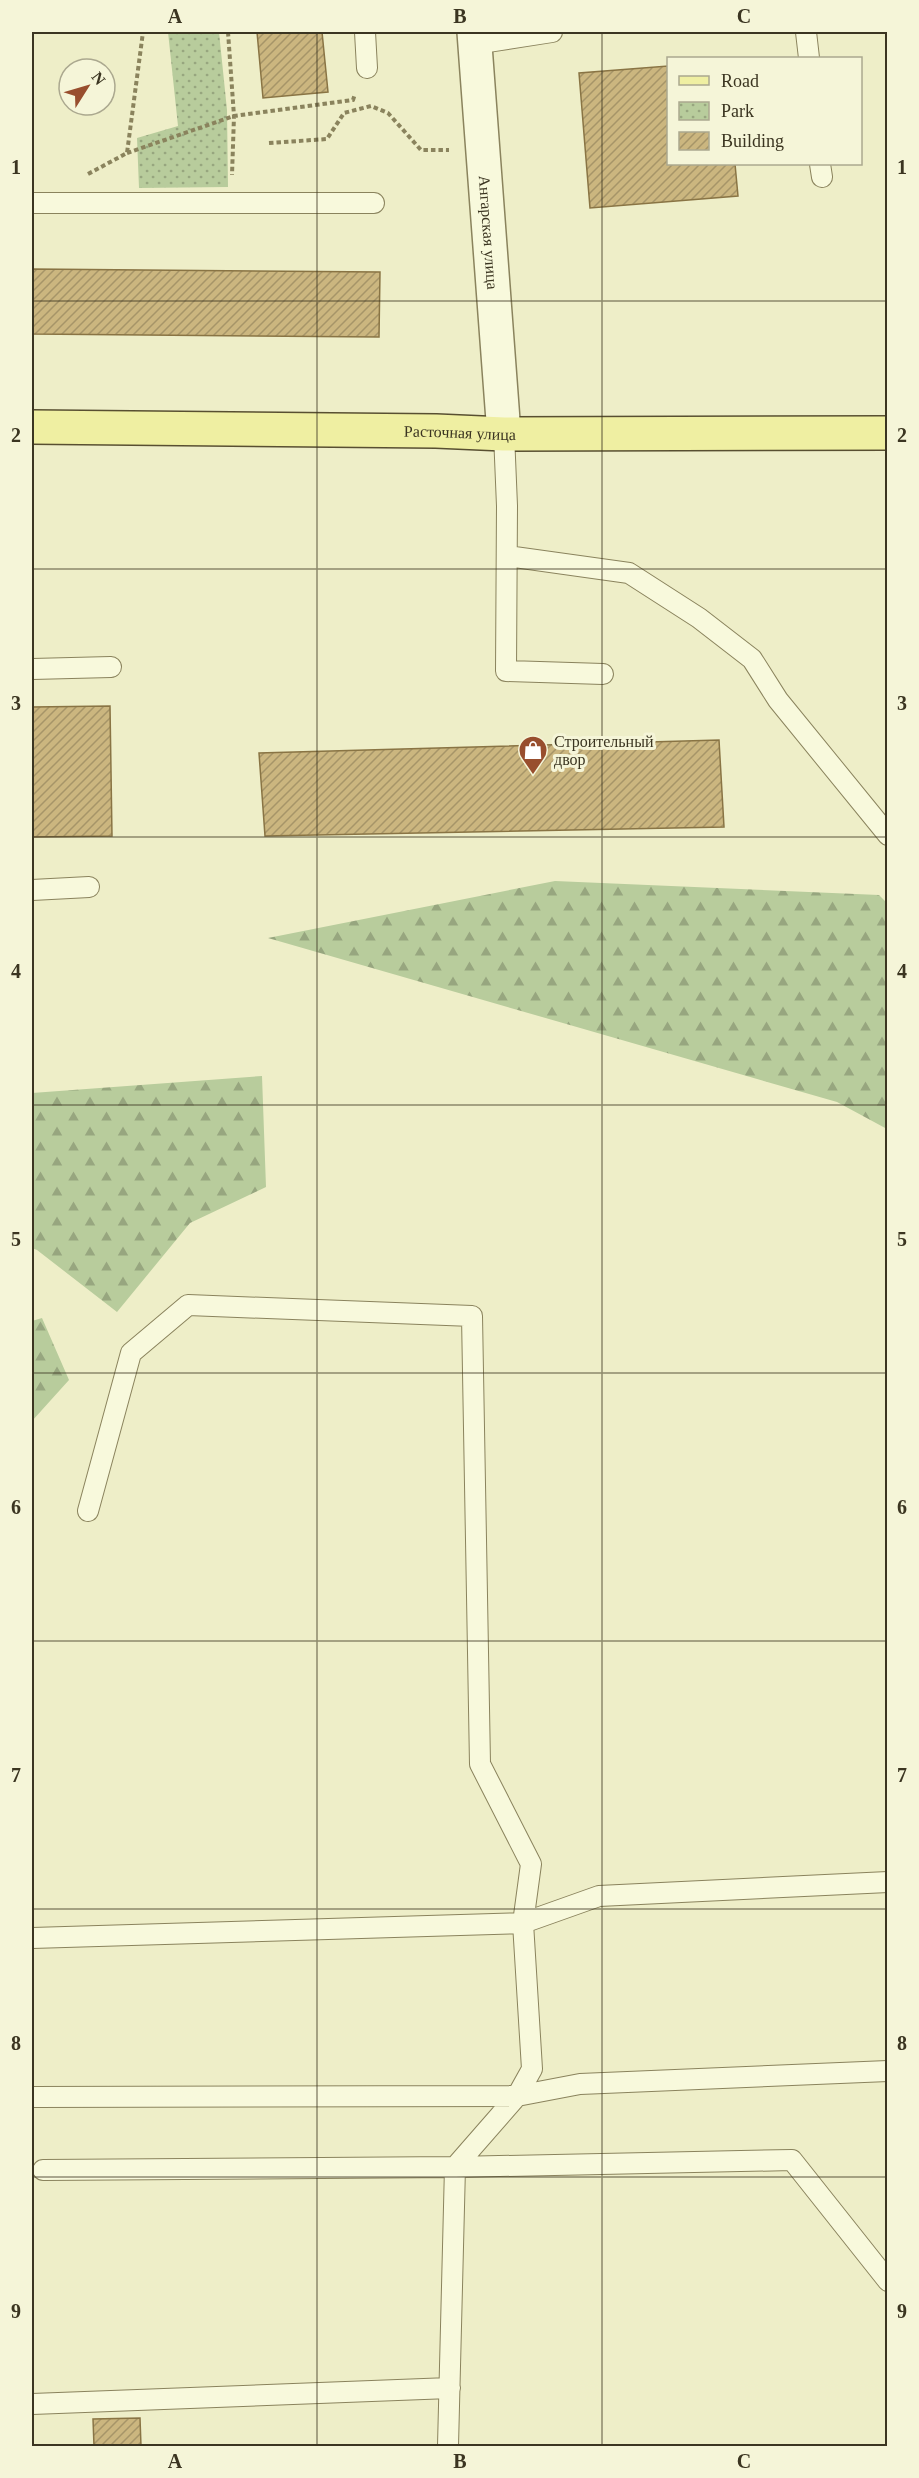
<svg xmlns="http://www.w3.org/2000/svg" width="919" height="2478" font-family="'Times New Roman',serif">
<style>
.forest{fill:url(#forest-firs)}
.park{fill:url(#park-dots)}
.building{fill:url(#building-hatch);stroke:#897444;stroke-width:1.5}
.lines{fill:none;stroke-linecap:round;stroke-linejoin:round}
.service-casing{stroke:#8a835d;stroke-width:22}
.tertiary-casing{stroke:#8a835d;stroke-width:36}
.primary-casing{stroke:#584f31;stroke-width:36}
.path{stroke:#8a835d;stroke-width:4;stroke-dasharray:4.5 3;stroke-linecap:butt}
.service{stroke:#f8f9dc;stroke-width:20}
.tertiary{stroke:#f8f9dc;stroke-width:33}
.primary{stroke:#efefa2;stroke-width:33}
.grid{fill:none;stroke:#3b3521;stroke-width:1.5;stroke-opacity:0.55}
.labels{text-anchor:middle;dominant-baseline:central;stroke-width:6;stroke-linejoin:round;paint-order:stroke}
.street-label{font-size:16px;fill:#3b3521;stroke:#f5f5d8}
.poi-label{font-size:16px;fill:#3b3521;stroke:#f5f5d8;text-anchor:start}
.neatline{fill:none;stroke:#3b3521;stroke-width:2}
.grid-label{font-size:20px;text-anchor:middle;font-weight:bold;fill:#3b3521}
</style>
<defs>
<pattern id="forest-firs" width="22" height="20" patternUnits="userSpaceOnUse" patternTransform="scale(1.5)"><rect width="22" height="20" fill="#b8cc9c"/><path d="M5 1l3.5 6h-7zM16 11l3.5 6h-7z" fill="#97a67f"/></pattern>
<pattern id="park-dots" width="8" height="8" patternUnits="userSpaceOnUse" patternTransform="scale(1.5)"><rect width="8" height="8" fill="#b8cc9c"/><path d="M2 2h.1M6 6h.1" fill="none" stroke="#97a67f" stroke-width="1.8" stroke-linecap="round"/></pattern>
<pattern id="building-hatch" width="6" height="6" patternUnits="userSpaceOnUse" patternTransform="scale(1.5)"><rect width="6" height="6" fill="#cbb67f"/><path d="M-1 1l2-2M0 6l6-6M5 7l2-2" fill="none" stroke="#a69568"/></pattern>
</defs>
<rect width="100%" height="100%" fill="#eeeec8"/>
<path class="forest" d="M555,881L879,895L888,904L887,1129L837,1102L268,938Z
M262,1076L266,1187L190,1223L117,1312L37,1250L32,1248V1093Z
M42,1318L69,1380L32,1421V1321Z"/>
<path class="park" d="M168,32H219L227,110L228,187L139,188L137,138L178,126Z"/>
<path class="building" d="M257,32H322L328,92L263,98Z
M668,66V164H735L738,196L590,208L579,73Z
M32,269L380,272L379,337L32,334Z
M110,706L112,836L32,837V707Z
M719,740L724,827L265,836L259,753Z
M140,2418L141,2446H94L93,2419Z"/>
<g class="lines">
<g class="service-casing">
<path id="service" d="M365,32L367,68
M806,32L809,58
M475,44L552,32
M820,164L822,177
M32,203H374
M504,434L507,506L506,671L603,674
M507,556L629,573L699,618L752,659L778,700L888,835
M32,669L111,667
M32,890L89,887
M88,1511L131,1353L188,1305L472,1316L480,1764L531,1864L523,1923L532,2069L517,2096L455,2167L448,2446
M32,1938L523,1923L599,1896L888,1882
M32,2097L517,2096L580,2084L888,2071
M43,2170L455,2167L792,2160L888,2281
M32,2404L450,2388"/>
</g>
<g class="tertiary-casing">
<g id="tertiary">
<path id="s1" d="M474,32L504,434"/>
</g>
</g>
<g class="primary-casing">
<g id="primary">
<path id="s2" d="M32,427L436,431L504,434L888,433"/>
</g>
</g>
<path class="path" d="M228,32L234,116L232,175
M269,143L327,139L344,113L371,106L388,113L421,150H449
M127,153L234,116L353,100L355,94
M88,174L127,153L143,32"/>
<use href="#service" class="service"/>
<use href="#tertiary" class="tertiary"/>
<use href="#primary" class="primary"/>
</g>
<path class="grid" d="M317,32V2446M602,32V2446M32,301H888M32,569H888M32,837H888M32,1105H888M32,1373H888M32,1641H888M32,1909H888M32,2177H888"/>
<defs>
<g id="shop-pin" transform="scale(1.5)"><path d="M0 17L-7.5 6A9.5 9.5 0 1 1 7.5 6Z" fill="#984e2e" stroke="#f5f5d8"/><path d="M-5-2.5h2.3a2.7 3.5 0 0 1 5.4 0H5L5.5 6h-11ZM-1.5-2.5h3a1.5 2.3 0 0 0-3 0Z" fill="#fff"/></g>
</defs>
<g fill-rule="evenodd">
<use href="#shop-pin" x="533" y="750"/>
</g>
<g class="labels">
<g class="street-label">
<text stroke="none"><textPath href="#s1" startOffset="201">Ангарская улица</textPath></text>
<text stroke="none"><textPath href="#s2" startOffset="428">Расточная улица</textPath></text>
</g>
<g class="poi-label">
<text x="554" y="741">Строительный<tspan x="554" dy="18">двор</tspan></text>
</g>
</g>
<rect width="919" height="2478" fill="none" stroke="#f5f5d8" stroke-width="66"/>
<rect x="667" y="57" width="195" height="108" fill="#f5f5d8" stroke="#aba88f" stroke-width="1.5"/>
<rect x="679" y="76" width="30" height="9" fill="#efefa2" stroke="#aba88f" stroke-width="1.5"/>
<text x="721" y="87" font-size="18" fill="#3b3521">Road</text>
<rect x="679" y="102" width="30" height="18" fill="url(#park-dots)" stroke="#aba88f" stroke-width="1.5"/>
<text x="721" y="117" font-size="18" fill="#3b3521">Park</text>
<rect x="679" y="132" width="30" height="18" fill="url(#building-hatch)" stroke="#aba88f" stroke-width="1.5"/>
<text x="721" y="147" font-size="18" fill="#3b3521">Building</text>
<g transform="translate(87 87) rotate(53)"><circle r="28" fill="#f5f5d8" stroke="#aba88f" stroke-width="1.5"/>
<path d="M0-4.5L10 22L0 15L-10 22Z" fill="#984e2e"/>
<text y="-9" font-size="16" font-weight="bold" text-anchor="middle" fill="#3b3521">N</text>
</g>
<rect x="33" y="33" width="853" height="2412" class="neatline"/>
<g class="grid-label">
<text x="175" y="23">A</text>
<text x="460" y="23">B</text>
<text x="744" y="23">C</text>
<text x="16" y="174">1</text>
<text x="902" y="174">1</text>
<text x="16" y="442">2</text>
<text x="902" y="442">2</text>
<text x="16" y="710">3</text>
<text x="902" y="710">3</text>
<text x="16" y="978">4</text>
<text x="902" y="978">4</text>
<text x="16" y="1246">5</text>
<text x="902" y="1246">5</text>
<text x="16" y="1514">6</text>
<text x="902" y="1514">6</text>
<text x="16" y="1782">7</text>
<text x="902" y="1782">7</text>
<text x="16" y="2050">8</text>
<text x="902" y="2050">8</text>
<text x="16" y="2318">9</text>
<text x="902" y="2318">9</text>
<text x="175" y="2468">A</text>
<text x="460" y="2468">B</text>
<text x="744" y="2468">C</text>
</g>
</svg>
